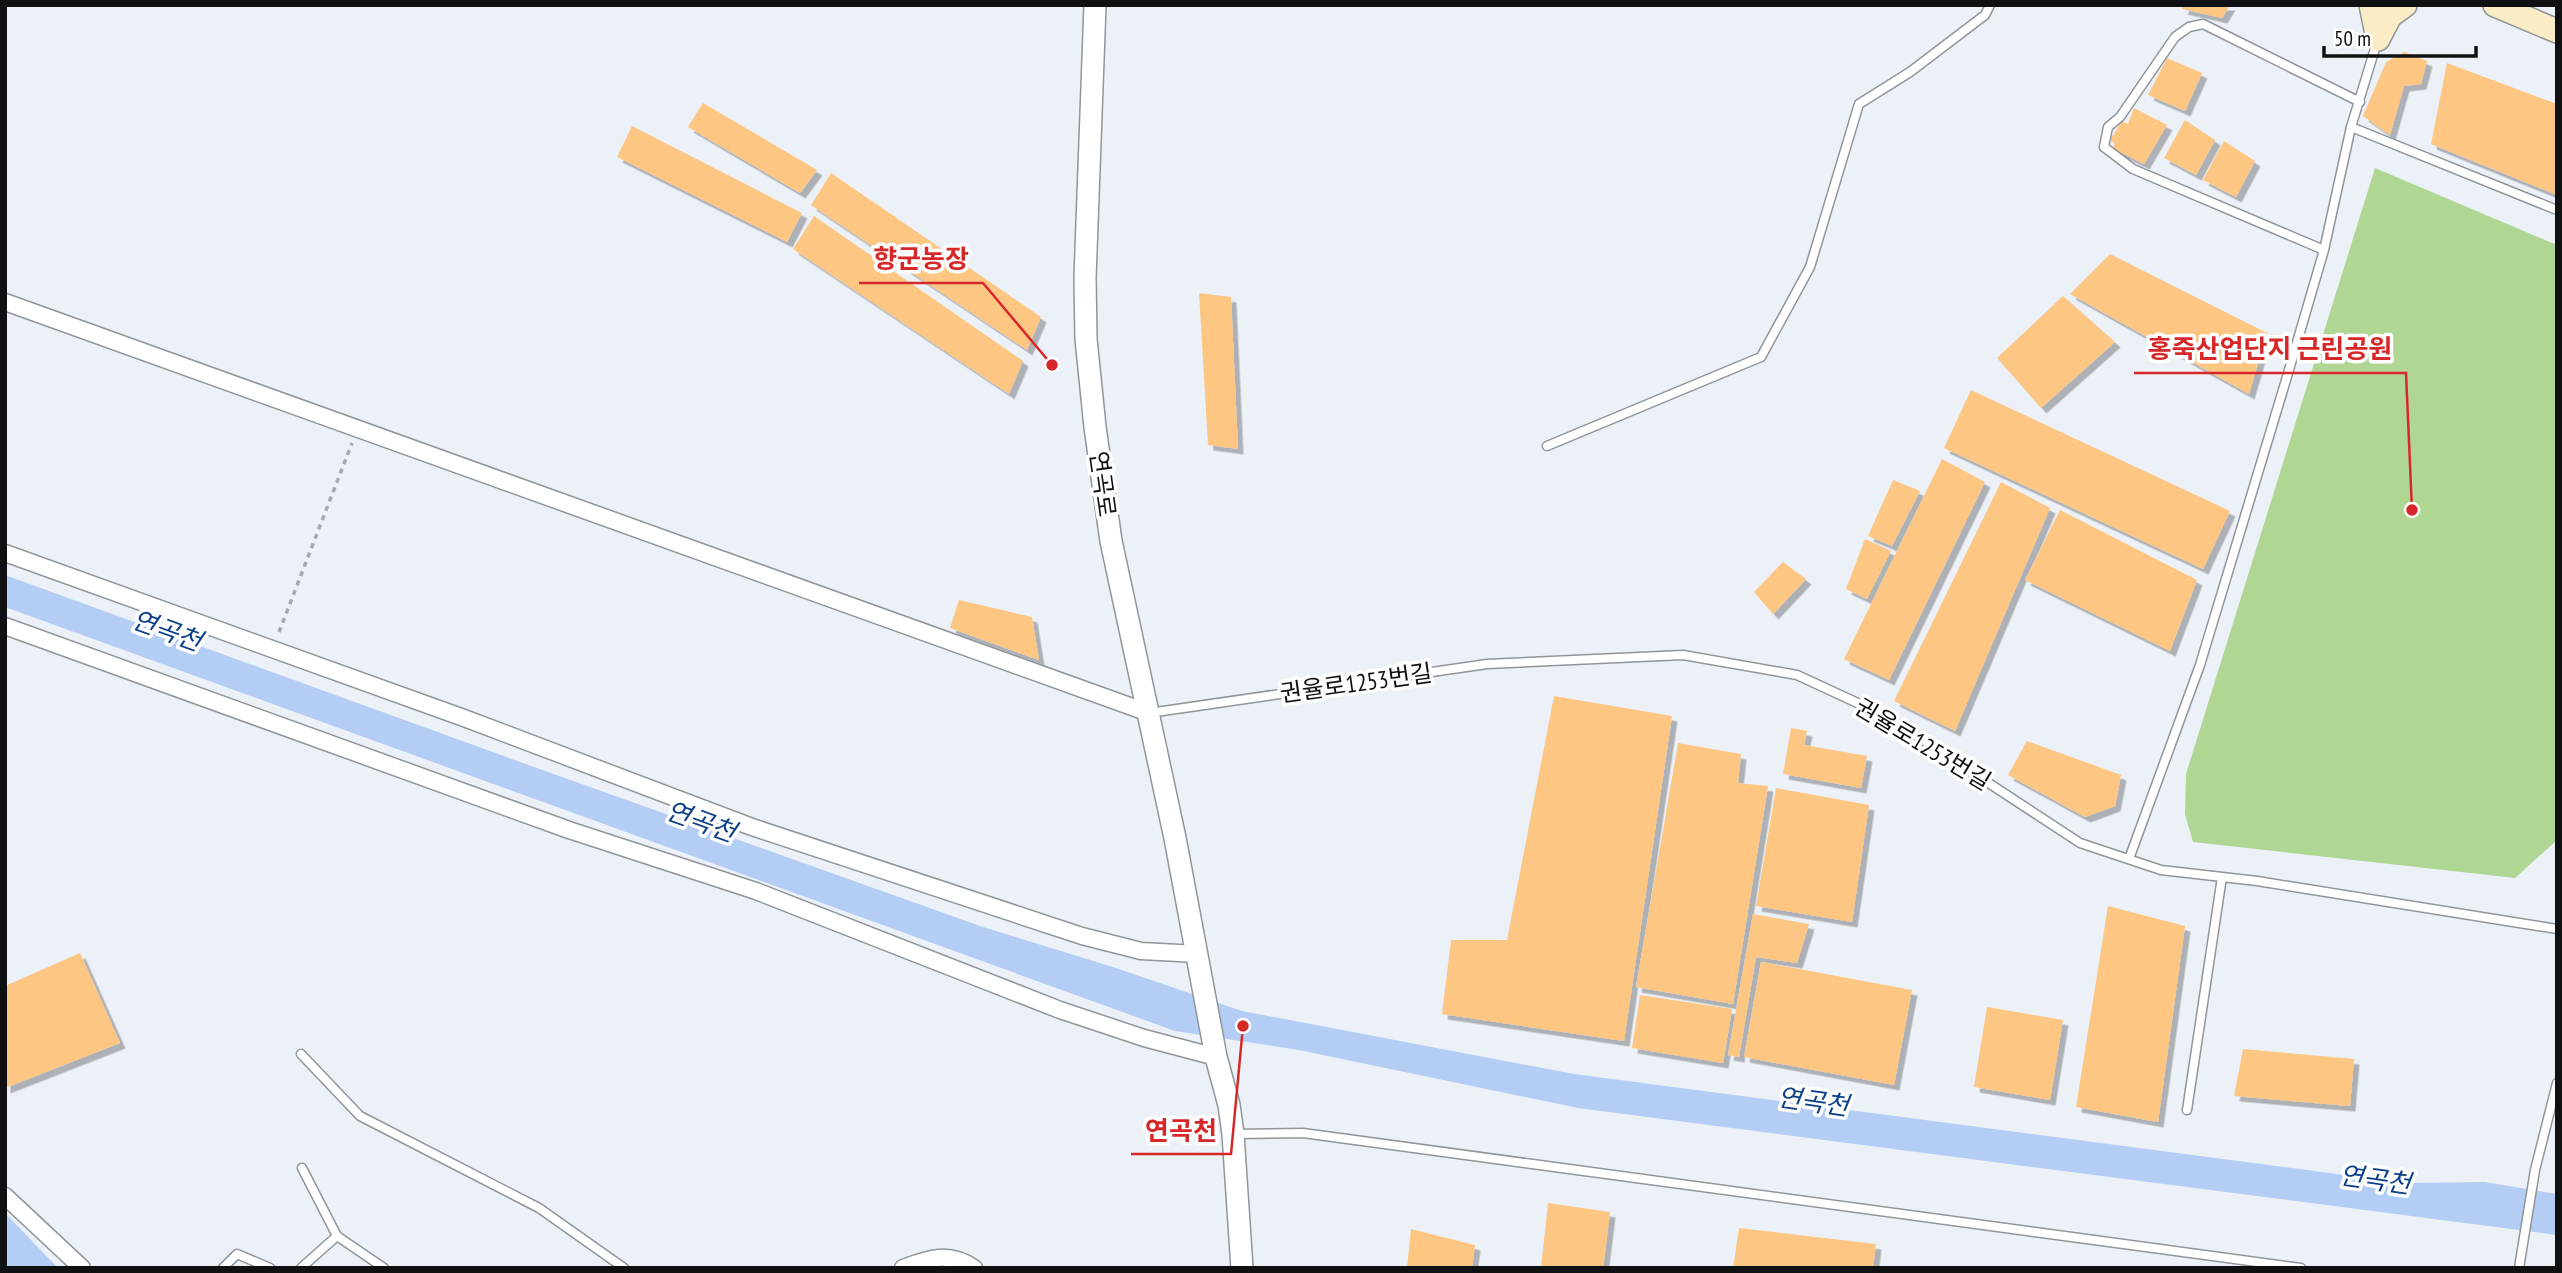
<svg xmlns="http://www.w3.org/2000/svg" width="2562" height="1273" font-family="'PT Sans Narrow','Noto Sans KR',sans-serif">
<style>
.green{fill:#afd793}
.water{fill:#b3cdf5}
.building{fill:#fdc683;filter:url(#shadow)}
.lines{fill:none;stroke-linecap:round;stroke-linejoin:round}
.service-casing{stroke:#90959a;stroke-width:11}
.minor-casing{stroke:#90959a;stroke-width:19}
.tertiary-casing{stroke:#90959a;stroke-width:24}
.secondary-casing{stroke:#90959a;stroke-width:26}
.path{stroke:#a6a9ae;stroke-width:3.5;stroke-dasharray:5 5;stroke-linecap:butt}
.service{stroke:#fff;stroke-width:8}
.minor{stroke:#fff;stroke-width:16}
.tertiary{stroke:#fff;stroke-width:21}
.secondary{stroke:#faecc5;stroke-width:23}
.labels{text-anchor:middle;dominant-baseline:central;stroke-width:7;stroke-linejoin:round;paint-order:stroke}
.street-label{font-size:24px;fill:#0f1012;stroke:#fefefe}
.water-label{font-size:26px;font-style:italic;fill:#0d408a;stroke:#fefefe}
.leader{fill:none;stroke:#d62828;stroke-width:2.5}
.callout-dot{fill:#d62828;stroke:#fefefe;stroke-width:2.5}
.callout-label{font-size:26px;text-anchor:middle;font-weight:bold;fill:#d62828;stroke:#fefefe;stroke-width:7;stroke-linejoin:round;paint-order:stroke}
</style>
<defs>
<filter id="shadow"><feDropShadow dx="5.5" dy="5.5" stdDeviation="0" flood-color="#0004"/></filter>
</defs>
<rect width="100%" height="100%" fill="#ecf1f7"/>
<path class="green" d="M2375,168L2557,245V840L2515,878L2193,842L2185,814L2186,774Z"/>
<path class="water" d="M5,575L520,762L983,927L1113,967L1242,1011L1574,1074L2406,1183L2485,1182L2557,1194V1235L1578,1108L1299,1050L1175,1031L5,607Z
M5,1213L58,1268H5Z"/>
<path class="building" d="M2184,5H2230L2222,18L2182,9Z
M2404,52L2427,61L2421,84L2404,86L2390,135L2363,116L2386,62Z
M2167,58L2202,73L2185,111L2148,95Z
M2447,63L2557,104V195L2431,144Z
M703,103L817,170L800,193L688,127Z
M2134,108L2167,125L2144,164L2112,148L2115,144L2110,140L2122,121L2128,124Z
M2185,120L2215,140L2196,175L2164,158Z
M632,126L802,213L787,242L617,157Z
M2224,141L2255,161L2236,197L2203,180Z
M831,173L1041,317L1027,350L811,205Z
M814,216L1023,361L1009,394L793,249Z
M2110,254L2267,333L2249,394L2070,294Z
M1199,293L1231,297L1238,449L1208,445Z
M2063,296L2115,342L2041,408L1997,358Z
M1971,390L2230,511L2203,569L1944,448Z
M1942,459L1985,482L1889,680L1844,659Z
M1893,480L1920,491L1892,546L1868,536Z
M2001,482L2050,508L1955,731L1894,701Z
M2060,510L2197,580L2170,651L2025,580Z
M1865,539L1891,551L1867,599L1846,589Z
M1783,562L1806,579L1773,614L1754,592Z
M959,600L1032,617L1039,660L950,628Z
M1554,696L1672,716L1624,1041L1442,1014L1451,940H1507Z
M1791,728L1807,731L1804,745L1867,756L1861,788L1783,774Z
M2027,741L2121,775L2115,806L2085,817L2008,775Z
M1678,743L1741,754L1738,783L1768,786L1733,1004L1636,987Z
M1776,788L1869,805L1852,922L1756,906Z
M2108,906L2185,926L2158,1122L2076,1107Z
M1753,914L1809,924L1797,963L1756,957L1739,1057L1728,1055Z
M80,953L120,1043L5,1088V986Z
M1761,962L1912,990L1894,1085L1744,1057Z
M1640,995L1732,1009L1723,1063L1632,1048Z
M1987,1007L2063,1020L2050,1100L1974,1087Z
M2243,1049L2354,1059L2350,1106L2234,1096Z
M1548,1203L1610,1212L1603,1268H1541Z
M1739,1228L1876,1244L1873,1268H1733Z
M1411,1229L1475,1245L1472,1268H1407Z"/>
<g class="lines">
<g class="service-casing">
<path id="service" d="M2351,127L2557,210
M2324,250L2133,169L2104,147L2108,127L2120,117L2175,37L2189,27L2203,24L2360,102
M1547,446L1761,357L1810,267L1859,104L1910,72L1985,15L1990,5
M1149,713L1487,664L1683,655L1797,675L1888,717L2080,843L2161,870L2257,881L2557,929
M2129,859L2200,665L2286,380L2324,250L2351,127L2377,42
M301,1054L360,1116L539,1208L624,1268
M2187,1110L2222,877
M1233,1134L1303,1133L2301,1268
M302,1168L337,1236L384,1268
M223,1268L237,1254L270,1268
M301,1268L337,1236
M2519,1268L2535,1170L2557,1083"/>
</g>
<g class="minor-casing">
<path id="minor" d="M5,302L1149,713
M5,553L464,718L752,827L1082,936L1141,951L1198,954
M5,626L569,830L756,891L1060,1010L1144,1038L1216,1057
M5,1196L82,1268
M903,1268C929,1258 949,1251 974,1268"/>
</g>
<g class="tertiary-casing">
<path id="tertiary" d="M1095,5L1085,278L1086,339L1095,427L1111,541L1175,838L1216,1057L1229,1105L1233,1134L1242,1268"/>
</g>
<g class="secondary-casing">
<path id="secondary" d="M2371,5L2378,39
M2495,5L2557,31
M2378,39L2390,16L2405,5"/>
</g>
<path class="path" d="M279,632L352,443"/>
<use href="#service" class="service"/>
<use href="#minor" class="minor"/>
<use href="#tertiary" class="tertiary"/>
<use href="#secondary" class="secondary"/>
</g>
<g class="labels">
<g class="street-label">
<text transform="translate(1103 484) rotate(82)">연곡로</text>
<text transform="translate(1356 683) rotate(-8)">권율로1253번길</text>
<text transform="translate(1923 744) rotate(31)">권율로1253번길</text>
</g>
<g class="water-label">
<text transform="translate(167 630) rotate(20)">연곡천</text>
<text transform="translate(701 821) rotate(20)">연곡천</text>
<text transform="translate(1813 1101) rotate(8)">연곡천</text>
<text transform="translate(2375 1179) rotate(8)">연곡천</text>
</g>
</g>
<path class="leader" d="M1052 365L983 283H859M2412 510L2406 373H2134M1243 1026L1231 1154H1131"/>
<g class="callout-dot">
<circle cx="1052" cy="365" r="7"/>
<circle cx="2412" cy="510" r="7"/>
<circle cx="1243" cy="1026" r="7"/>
</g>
<g class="callout-label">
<text x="921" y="268">향군농장</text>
<text x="2270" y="358">홍죽산업단지 근린공원</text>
<text x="1181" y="1140">연곡천</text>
</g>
<rect width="2562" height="1273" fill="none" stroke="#0f1012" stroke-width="14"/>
<path d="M2324 46v10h152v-10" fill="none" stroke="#0f1012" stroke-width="3.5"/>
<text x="2334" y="46" font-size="21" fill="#0f1012" stroke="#fefefe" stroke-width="5" paint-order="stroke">50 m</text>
</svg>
